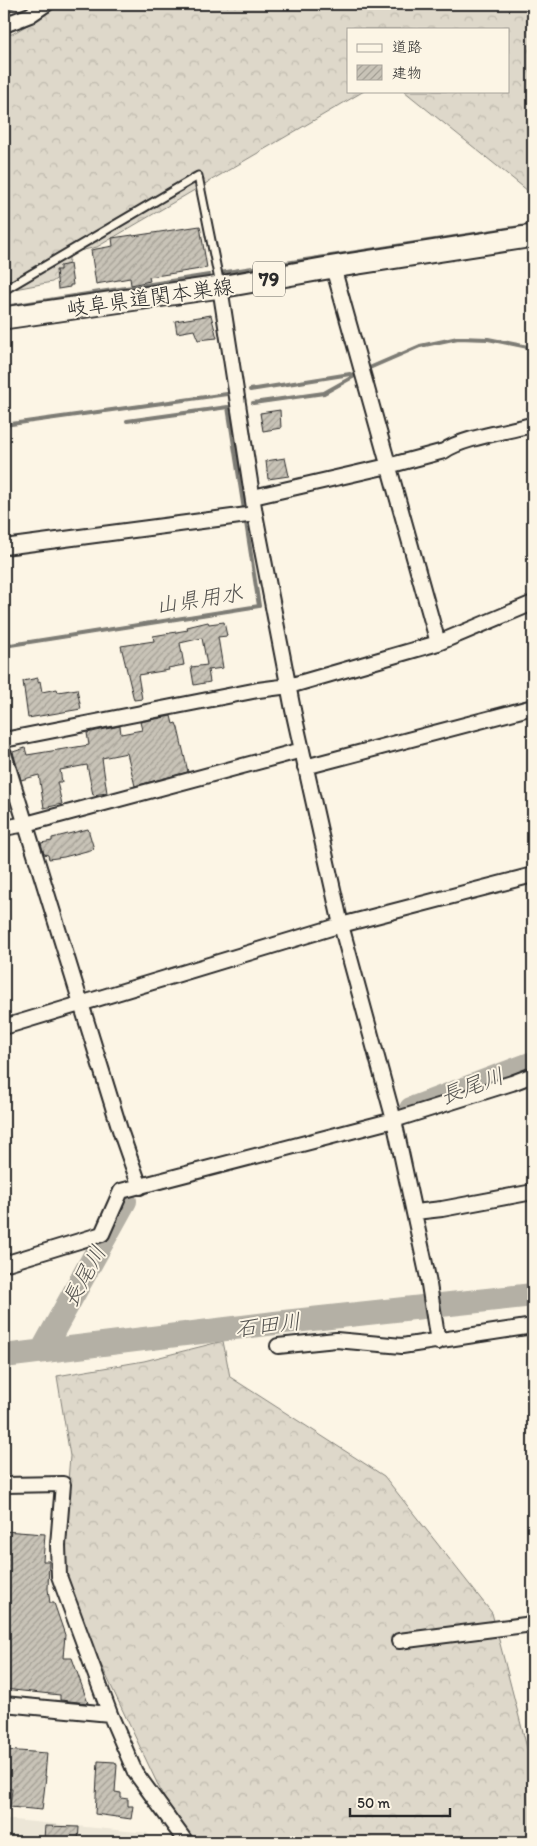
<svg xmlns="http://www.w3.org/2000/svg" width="537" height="1846" font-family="Itim,'Klee One',sans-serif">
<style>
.built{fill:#ece6d7}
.forest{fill:url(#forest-crowns);stroke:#84827a}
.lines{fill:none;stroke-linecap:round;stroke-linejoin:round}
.stream{stroke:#7d7b74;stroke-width:4}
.river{stroke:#b4b0a5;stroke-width:24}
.building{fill:url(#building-hatch);stroke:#2b2b2b}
.service-casing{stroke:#2b2b2b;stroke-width:11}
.minor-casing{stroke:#2b2b2b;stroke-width:18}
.primary-casing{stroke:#2b2b2b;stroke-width:25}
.service{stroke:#fcf5e5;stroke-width:7}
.minor{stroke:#fcf5e5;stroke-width:14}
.primary{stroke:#fcf5e5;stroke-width:21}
.labels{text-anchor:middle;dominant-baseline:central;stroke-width:4;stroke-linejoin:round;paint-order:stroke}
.shield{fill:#fcf5e5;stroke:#6a6863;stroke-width:1}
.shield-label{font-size:20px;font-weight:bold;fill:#2b2b2b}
.street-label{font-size:21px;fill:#2b2b2b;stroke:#fcf5e5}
.water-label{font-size:22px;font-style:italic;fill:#545350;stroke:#fcf5e5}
</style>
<defs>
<pattern id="forest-crowns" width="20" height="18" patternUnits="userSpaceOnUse" patternTransform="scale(1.25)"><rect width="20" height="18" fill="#ded8ca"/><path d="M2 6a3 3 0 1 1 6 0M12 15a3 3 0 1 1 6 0" fill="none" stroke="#bfbaae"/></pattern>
<pattern id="building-hatch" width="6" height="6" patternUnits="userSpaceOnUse" patternTransform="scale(1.25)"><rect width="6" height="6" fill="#c8c3b7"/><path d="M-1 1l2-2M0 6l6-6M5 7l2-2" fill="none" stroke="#a39f95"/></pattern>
</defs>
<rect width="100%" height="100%" fill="#fcf5e5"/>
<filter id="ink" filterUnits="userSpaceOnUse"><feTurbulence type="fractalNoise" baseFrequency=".02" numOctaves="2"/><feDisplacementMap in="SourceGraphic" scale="10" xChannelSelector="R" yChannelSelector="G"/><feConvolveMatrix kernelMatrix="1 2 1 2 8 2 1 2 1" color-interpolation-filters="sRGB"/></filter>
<g filter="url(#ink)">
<path class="built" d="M4,1819L147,1833L155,1842H4Z"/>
<path class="forest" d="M63,4H533V195L404,91H508V29H348V91H364L97,247L70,253L67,271L52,282L4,291V34H12Z
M223,1341L230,1377L384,1476L492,1613L533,1771V1842H193L175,1821L70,1599L61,1569L70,1456L57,1376L144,1361Z"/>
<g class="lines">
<path class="stream" d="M4,10L20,4
M220,273L533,225
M4,307L209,275
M250,390L350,374L354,376
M253,403L324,393L367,369L420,346L458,338L488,339L533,348
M4,425L227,394
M4,646L259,606L228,407L127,421"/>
<path class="river" d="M411,1109L533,1063
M42,1351L125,1201
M4,1356L275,1323L533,1295"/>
</g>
<path class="building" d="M200,226L207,268L149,277L150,281L131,285L130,278L96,284L91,250L113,246L112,238L133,235V236Z
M70,264L73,285H70V287L58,289L56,270H60V266Z
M211,315L217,338L198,340L194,330L177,333L175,321Z
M280,410L281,428L263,431L260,413Z
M285,458L289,476L268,479L266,461Z
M208,622L209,624L224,622L227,636L218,637L223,668L208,670L210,682L194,685L191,667L207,665L202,638L180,643L184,665L168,668L169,670L138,675L142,699L134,700L121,646L154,641L153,636L188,630L187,627Z
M38,678V682L40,681L42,692L57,689L58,692L77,689L81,709L28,718L23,681Z
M171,716L173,724L176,723L178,728L188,772L135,786L127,753L102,758L107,793L93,795L87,765L60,770L62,782H57L62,804L44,808L39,775L21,780L13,752L25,748L27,755L89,745L87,733L120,726L121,734L142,730L140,722Z
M88,829L94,849L64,857L49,859L48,855L44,854L41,843L52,841V838Z
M4,1531L45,1534L43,1561H49L48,1589L50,1603H54L65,1635L63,1658H72L88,1703L60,1700V1695L4,1689Z
M4,1750L47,1753L45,1776H46L42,1810L10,1807L12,1789H4Z
M98,1761L115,1762L117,1765L115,1792L121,1793V1798L128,1799V1806H133L131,1819L95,1814Z
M45,1826L79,1827L78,1842H45L46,1838H44Z"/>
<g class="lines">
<g class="service-casing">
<path id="service" d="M4,290L198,176L220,285"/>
</g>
<g class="minor-casing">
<path id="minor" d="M4,25L30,15L46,4
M333,267L438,643
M220,287L255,514L293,710L341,925L394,1120L428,1278L438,1342
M253,497L388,466L444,451C462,438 505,432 527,426L533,427
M4,547L255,514
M4,740L258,690L289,686L438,643L533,603
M4,754L121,1133L140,1187
M305,767L533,707
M4,828L26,824L302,750
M4,1027L341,925L533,875
M415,1212L442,1209L533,1192
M4,1264L102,1234L121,1191L394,1120L512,1083L533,1075
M278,1346L336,1340L402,1346L533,1326
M4,1485L63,1484L58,1545L59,1576L110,1714L135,1772L186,1842
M399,1641L533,1624
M4,1704L110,1714"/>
</g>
<g class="primary-casing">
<path id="primary" d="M4,318L220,287L333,267L533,236"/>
</g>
<use href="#service" class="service"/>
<use href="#minor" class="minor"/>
<use href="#primary" class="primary"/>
</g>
</g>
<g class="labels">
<rect class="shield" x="253" y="261.5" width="32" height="35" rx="4"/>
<g class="shield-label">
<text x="269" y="279">79</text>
</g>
<g class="street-label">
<text transform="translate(150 297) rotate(-8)">岐阜県道関本巣線</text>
</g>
<g class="water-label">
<text transform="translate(199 599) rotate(-9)">山県用水</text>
<text transform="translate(472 1086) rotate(-20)">長尾川</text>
<text transform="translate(84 1276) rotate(-61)">長尾川</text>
<text transform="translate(268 1325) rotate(-7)">石田川</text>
</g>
</g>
<rect width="537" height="1846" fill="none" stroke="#fcf5e5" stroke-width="20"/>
<rect x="10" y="10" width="517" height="1826" fill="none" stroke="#2b2b2b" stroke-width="2" filter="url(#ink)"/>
<rect x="347" y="28" width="162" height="65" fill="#fcf5e5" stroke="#a8a49b"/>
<rect x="357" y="44" width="25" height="8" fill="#fcf5e5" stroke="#a8a49b"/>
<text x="392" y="52" font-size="15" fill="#2b2b2b">道路</text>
<rect x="357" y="65" width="25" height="15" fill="url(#building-hatch)" stroke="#a8a49b"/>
<text x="392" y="78" font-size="15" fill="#2b2b2b">建物</text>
<path d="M350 1808v8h100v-8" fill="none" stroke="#2b2b2b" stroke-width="2.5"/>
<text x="357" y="1808" font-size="15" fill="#2b2b2b" stroke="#fcf5e5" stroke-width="4" paint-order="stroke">50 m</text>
</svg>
